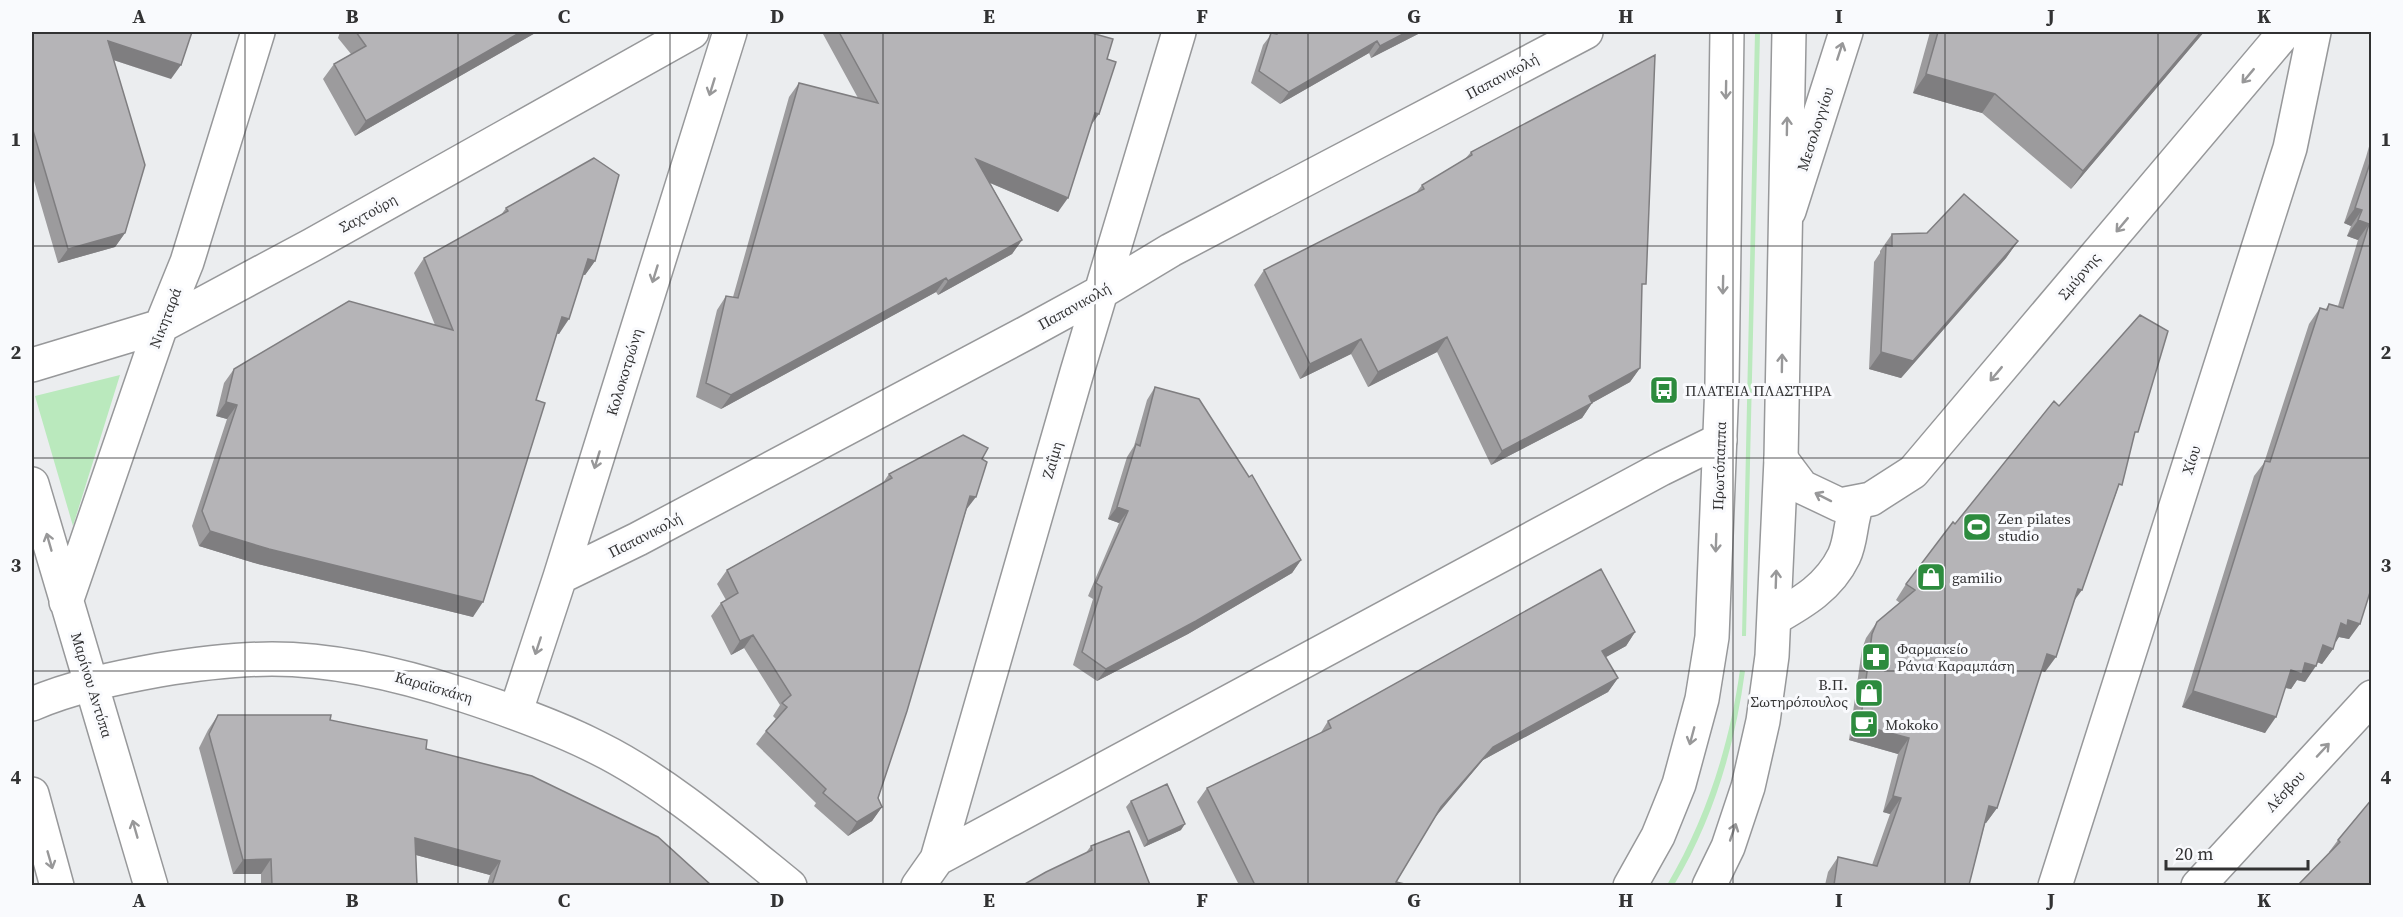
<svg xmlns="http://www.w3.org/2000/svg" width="2403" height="917" font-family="'Source Serif 4',serif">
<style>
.green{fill:#bae9bd}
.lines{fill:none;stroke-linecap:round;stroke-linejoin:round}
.street-casing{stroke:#97989a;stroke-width:36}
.secondary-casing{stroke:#97989a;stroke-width:36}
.street{stroke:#fff;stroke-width:33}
.secondary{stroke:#fff;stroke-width:33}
.wall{fill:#9c9b9d}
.shaded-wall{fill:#7f7e80}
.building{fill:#b5b4b7;stroke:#7f7e80;stroke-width:1.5}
.oneway{stroke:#989899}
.grid{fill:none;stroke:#323233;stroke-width:1.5;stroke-opacity:0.55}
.labels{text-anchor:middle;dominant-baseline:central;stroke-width:6;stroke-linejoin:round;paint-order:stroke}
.street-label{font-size:15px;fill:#323233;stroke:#f9fafd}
.poi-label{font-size:15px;fill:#323233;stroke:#f9fafd;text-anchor:start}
.neatline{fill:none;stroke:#323233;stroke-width:2}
.grid-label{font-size:20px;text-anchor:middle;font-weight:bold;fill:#323233}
</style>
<rect width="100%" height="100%" fill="#ebedef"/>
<path class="green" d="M1755,32H1760L1746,636H1742Z
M120,375L73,526L35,396Z
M1740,670L1745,671C1735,746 1713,820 1674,885H1667C1706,819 1729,747 1740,670Z"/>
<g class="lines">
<g class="street-casing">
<path id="street" d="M1789,211L1846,32
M32,365L161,326L312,245L692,32
M1781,459L1802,487L1840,505L1871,499L1913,472L2285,32
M32,484L151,886
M560,577L638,539L1026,333L1101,292L1171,250L1586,32
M66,602L161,326L187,262L258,32
M1775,618C1803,602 1829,587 1844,556C1852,539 1850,519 1858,502
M32,704C72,687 115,678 159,670C196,664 234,659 272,659C337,659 402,675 463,695C509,710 555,726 598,748C665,781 732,839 790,886
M516,711L560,577L730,32
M32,794L57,886
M937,859L1661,469L1720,440
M918,886L937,859L1077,372L1179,32
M2055,886L2290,148L2314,32
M2198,886L2372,697"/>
</g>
<g class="secondary-casing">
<path id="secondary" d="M1630,886L1658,836L1679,784L1702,699L1712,637L1722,383L1727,32
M1709,886L1728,847L1748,787L1763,721L1772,656L1781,459L1789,32"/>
</g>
<use href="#street" class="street"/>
<use href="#secondary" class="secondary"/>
</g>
<path class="wall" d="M32,32L171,79L114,60L125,233L115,247L58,263L32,174Z
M340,32H537L355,136L323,79L334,64L351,54L338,38Z
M824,32H1088L1107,59L1091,126L1058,212L990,183L1022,240L1012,254L938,295L936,292L721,409L696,397L717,310L726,296L733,297L789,97L799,83L858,98L823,34Z
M1273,32H1422L1371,58L1369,53L1280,104L1251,83L1263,45Z
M1930,32H2204L2071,189L1982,113L1913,93Z
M2372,136V586L2349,639L2339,637L2335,641L2333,649L2322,664L2317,662L2305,682L2297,680L2291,689L2285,688L2265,733L2182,707L2254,476L2264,463L2309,324L2320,308L2325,310L2329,304L2338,306L2358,240L2347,236L2351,226L2344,223L2366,157Z
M1471,152L1642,290L1640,368L1630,382L1592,403L1582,418L1491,465L1437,352L1368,387L1351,354L1300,379L1254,285L1264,270L1416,193L1422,185L1465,159Z
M506,208L595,261L585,275H583L559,334L557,333L536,400L473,617L258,564L199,546L192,526L227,419L216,416L224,383L234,369L435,325L414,273L424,258L501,215Z
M1892,234L2018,241L2006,258L1901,378L1869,369L1874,262L1880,253V251Z
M1155,387L1301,560L1292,573L1188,634L1097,681L1073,665L1093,599L1088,596L1119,523L1108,519L1127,457L1134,446L1147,400Z
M2059,406L2133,439L2116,494L2074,602L2045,672L2041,671L1997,808L1986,823H1985L1969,885H1825L1828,872L1838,857L1872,865L1890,814L1883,812L1898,754L1849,740L1862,649L1866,638L1877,622L1900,603L1896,600L1906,584L1955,524Z
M982,459L878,798L882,807L872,821L848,836L814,806L816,803L756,744L766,731L776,719L773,716L780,705L744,648L731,655L711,616L721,603L726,600L717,584L727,570L882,484L889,474Z
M1635,632L1626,646L1605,657L1618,678L1608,692L1483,760L1436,815L1396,882L1409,885H1239L1197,802L1207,788L1320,734L1328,721Z
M218,715L330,720L426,749L711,885H487L490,875L416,855L417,885H261V874H233L199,748L208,730Z
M2372,799V885L2329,852L2338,840Z
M1131,801L1181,830L1144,847L1126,807Z
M1129,831L1085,854L1091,846Z"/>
<path class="shaded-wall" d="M521,32H537L355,136L366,121Z
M1407,32H1422L1371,58L1380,46Z
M2201,32H2204L2071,189L2083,171Z
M108,41L181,65L171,79L98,55Z
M1377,41L1369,53L1280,104L1289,92Z
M1926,74L1995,94L1982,113L1913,93Z
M1095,113L1099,114L1089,128Z
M976,159L1068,198L1058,212L967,173Z
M2355,208L2362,210L2351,226L2344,223Z
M2358,220L2369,224L2358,240L2347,236Z
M125,233L115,247L58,263L68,249Z
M1022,240L1012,254L938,295L948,281Z
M2018,241L2006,258L1901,378L1869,369L1881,352Z
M588,259L595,261L585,275L578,273Z
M946,278L936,292L721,409L731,395Z
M562,317L569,319L559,334L552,332Z
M1447,337L1437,352L1368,387L1378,372Z
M1361,339L1351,354L1300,379L1310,364Z
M1640,368L1630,382L1592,403L1582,418L1491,465L1502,451L1589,396Z
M226,402L237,405L227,419L216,416Z
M970,496L976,497L966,510Z
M1117,507L1128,511L1119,523L1108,519Z
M210,531L483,602L473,617L258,564L199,546Z
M1301,560L1292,573L1188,634L1097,681L1106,669Z
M2078,589L2082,590L2071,605Z
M2348,620L2360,624L2349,639L2339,637L2336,642L2330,639L2341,623Z
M1635,632L1626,646L1592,665L1602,651Z
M753,635L744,648L731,655L740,641Z
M2323,645L2333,649L2322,664L2312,660Z
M2047,654L2056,657L2045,672L2036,669Z
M2305,663L2316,666L2305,682L2297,680L2291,689L2280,686L2291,670Z
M1618,678L1608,692L1483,760L1432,821L1441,807L1493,747Z
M2193,691L2276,717L2265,733L2182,707Z
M1860,725L1909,738L1898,754L1849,740Z
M1893,796L1901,798L1890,814L1883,812Z
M1989,806L1997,808L1986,823L1979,822Z
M882,807L872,821L848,836L857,822Z
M1185,824L1181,830L1144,847L1148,841Z
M415,838L500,861L490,875L405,852Z
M271,859L261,874H233L243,860Z"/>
<path class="building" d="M32,32H192L181,65L108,41L145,165L125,233L68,249L32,127Z
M356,32H521L366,121L334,64L366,46Z
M839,32H1088L1113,39L1107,59L1116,62L1099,114L1095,113L1068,198L976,159L1022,240L948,281L946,278L731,395L706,383L726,296L738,298L799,83L878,103Z
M1278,32H1407L1380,46L1377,41L1289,92L1259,71L1271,33L1277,34Z
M1938,32H2201L2083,171L1995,94L1926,74Z
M1655,55L1646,284H1642L1640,368L1589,396L1592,403L1502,451L1447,337L1378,372L1361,339L1310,364L1264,270L1424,189L1422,185L1472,155L1471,152Z
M2372,157V586L2360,624L2348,620L2347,626L2341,623L2333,649L2323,645L2316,666L2305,663L2302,674L2291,670L2276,717L2193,691L2265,461L2270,462L2320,308L2327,310L2329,304L2343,308L2369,224L2358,220L2362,210L2355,208Z
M594,158L619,175L595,261L588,259L569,319L562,317L536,400L545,403L483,602L269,549L210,531L202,511L237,405L226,402L234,369L349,301L453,330L424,258L508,211L506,208Z
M1964,194L2018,241L1913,361L1881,352L1886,245L1892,246V234L1927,233Z
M2140,315L2168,331L2138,432H2135L2122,485L2119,484L2082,590L2078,589L2056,657L2047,654L1997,808L1989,806L1969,885H1834L1838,857L1877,866L1901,798L1893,796L1909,738L1860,725L1872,634L1877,622L1915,590L1906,584L1953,522L1955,524L2054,401L2059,406Z
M1155,387L1199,399L1249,477L1252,475L1301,560L1196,621L1106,669L1082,652L1102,587L1096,583L1128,511L1117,507L1136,444L1140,446Z
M963,435L988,448L982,459L987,462L976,497L970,496L907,711L878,798L882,807L857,822L823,793L826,789L766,731L787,707L782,703L791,695L753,635L740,641L721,603L738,593L727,570L892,478L889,474Z
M1601,569L1635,632L1602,651L1618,678L1493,747L1441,807L1396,882L1409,885H1255L1207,788L1331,728L1328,721Z
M218,715H331L330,720L427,740L426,749L532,776L658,837L711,885H492L500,861L415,838L417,885H272L271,859L243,860L209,734Z
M1167,784L1185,824L1148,841L1131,801Z
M2372,799V885H2298L2340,842L2338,840Z
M1129,831L1150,885H1023L1046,872L1092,850L1091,846Z"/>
<defs><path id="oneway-shaft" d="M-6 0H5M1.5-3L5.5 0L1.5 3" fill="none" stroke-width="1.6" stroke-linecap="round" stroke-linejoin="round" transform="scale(1.5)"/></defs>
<g class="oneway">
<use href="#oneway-shaft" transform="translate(1840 51) rotate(-72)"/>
<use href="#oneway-shaft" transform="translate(2248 76) rotate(130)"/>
<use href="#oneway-shaft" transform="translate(712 87) rotate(107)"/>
<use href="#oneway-shaft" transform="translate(1726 90) rotate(91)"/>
<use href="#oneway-shaft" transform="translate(1787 126) rotate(-89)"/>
<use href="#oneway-shaft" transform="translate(2122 225) rotate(130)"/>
<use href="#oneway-shaft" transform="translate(655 274) rotate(107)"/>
<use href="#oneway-shaft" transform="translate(1723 285) rotate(91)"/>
<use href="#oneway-shaft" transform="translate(1782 363) rotate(-89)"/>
<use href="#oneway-shaft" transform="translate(1996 374) rotate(130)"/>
<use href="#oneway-shaft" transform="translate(597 460) rotate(107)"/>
<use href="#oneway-shaft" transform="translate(1823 497) rotate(-153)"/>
<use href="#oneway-shaft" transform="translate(49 542) rotate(-106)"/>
<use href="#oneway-shaft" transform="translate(1716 543) rotate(92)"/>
<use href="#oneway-shaft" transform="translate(1776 579) rotate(-88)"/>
<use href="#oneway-shaft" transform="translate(538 646) rotate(108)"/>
<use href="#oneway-shaft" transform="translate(1692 736) rotate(105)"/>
<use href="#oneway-shaft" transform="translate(2323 750) rotate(-47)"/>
<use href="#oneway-shaft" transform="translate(135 829) rotate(-106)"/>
<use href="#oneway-shaft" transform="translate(1733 832) rotate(-71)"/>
<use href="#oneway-shaft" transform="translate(50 860) rotate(74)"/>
</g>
<path class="grid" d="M245,32V886M458,32V886M670,32V886M883,32V886M1095,32V886M1308,32V886M1520,32V886M1733,32V886M1945,32V886M2158,32V886M32,246H2372M32,458H2372M32,671H2372"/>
<defs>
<g id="bus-square" transform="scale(1.5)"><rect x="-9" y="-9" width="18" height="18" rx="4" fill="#2d8b3e" stroke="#f9fafd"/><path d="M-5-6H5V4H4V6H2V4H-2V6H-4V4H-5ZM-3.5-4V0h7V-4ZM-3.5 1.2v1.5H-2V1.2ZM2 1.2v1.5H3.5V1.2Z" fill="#fff"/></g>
<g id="stadium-square" transform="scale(1.5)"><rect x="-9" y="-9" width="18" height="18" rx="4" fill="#2d8b3e" stroke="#f9fafd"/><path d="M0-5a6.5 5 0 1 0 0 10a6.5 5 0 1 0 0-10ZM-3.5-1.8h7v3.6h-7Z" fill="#fff"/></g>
<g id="shop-square" transform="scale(1.5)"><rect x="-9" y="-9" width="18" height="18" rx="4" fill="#2d8b3e" stroke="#f9fafd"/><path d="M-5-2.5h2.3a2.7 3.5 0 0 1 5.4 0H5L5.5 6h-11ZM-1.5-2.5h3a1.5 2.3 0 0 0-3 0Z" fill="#fff"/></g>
<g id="pharmacy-square" transform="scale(1.5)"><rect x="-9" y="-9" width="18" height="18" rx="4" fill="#2d8b3e" stroke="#f9fafd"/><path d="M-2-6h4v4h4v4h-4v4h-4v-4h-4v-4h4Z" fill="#fff"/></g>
<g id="cafe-square" transform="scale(1.5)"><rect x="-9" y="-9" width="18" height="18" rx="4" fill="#2d8b3e" stroke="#f9fafd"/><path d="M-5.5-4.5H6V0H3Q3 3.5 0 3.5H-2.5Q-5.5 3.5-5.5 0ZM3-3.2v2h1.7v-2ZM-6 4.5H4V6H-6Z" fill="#fff"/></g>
</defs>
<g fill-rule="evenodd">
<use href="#bus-square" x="1664" y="390"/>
<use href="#stadium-square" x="1977" y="527"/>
<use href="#shop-square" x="1931" y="577"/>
<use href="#pharmacy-square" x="1876" y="657"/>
<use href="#shop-square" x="1869" y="693"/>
<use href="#cafe-square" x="1864" y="724"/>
</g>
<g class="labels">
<g class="street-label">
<text transform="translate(1502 76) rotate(-28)">Παπανικολή</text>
<text transform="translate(1815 129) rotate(-72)">Μεσολογγίου</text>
<text transform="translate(368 213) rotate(-29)">Σαχτούρη</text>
<text transform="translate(2079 276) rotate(-50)">Σμύρνης</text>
<text transform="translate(1074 306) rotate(-29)">Παπανικολή</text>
<text transform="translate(165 318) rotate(-69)">Νικηταρά</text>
<text transform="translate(624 372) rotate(-73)">Κολοκοτρώνη</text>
<text transform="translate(1052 460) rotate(-74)">Ζαΐμη</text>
<text transform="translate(2191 460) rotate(-72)">Χίου</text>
<text transform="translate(1719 466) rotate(-88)">Πρωτόπαππα</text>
<text transform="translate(645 535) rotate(-27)">Παπανικολή</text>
<text transform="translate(92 685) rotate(73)">Μαρίνου Αντύπα</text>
<text transform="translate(434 687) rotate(16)">Καραϊσκάκη</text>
<text transform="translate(2285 791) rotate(-47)">Λέσβου</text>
</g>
<g class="poi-label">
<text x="1685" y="390">ΠΛΑΤΕΙΑ ΠΛΑΣΤΗΡΑ</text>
<text x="1998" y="518">Zen pilates<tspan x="1998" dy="17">studio</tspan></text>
<text x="1952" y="577">gamilio</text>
<text x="1897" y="648">Φαρμακείο<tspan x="1897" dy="17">Ράνια Καραμπάση</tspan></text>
<text x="1848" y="684" text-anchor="end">Β.Π.<tspan x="1848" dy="17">Σωτηρόπουλος</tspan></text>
<text x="1885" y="724">Mokoko</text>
</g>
</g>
<rect width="2403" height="917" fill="none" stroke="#f9fafd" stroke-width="66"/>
<path d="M2166 860v9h142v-9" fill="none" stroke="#323233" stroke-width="3"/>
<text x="2175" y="860" font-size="18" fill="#323233" stroke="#f9fafd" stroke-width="4.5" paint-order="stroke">20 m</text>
<rect x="33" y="33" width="2337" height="851" class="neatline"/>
<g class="grid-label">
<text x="139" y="23">A</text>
<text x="352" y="23">B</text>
<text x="564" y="23">C</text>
<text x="777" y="23">D</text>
<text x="989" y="23">E</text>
<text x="1202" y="23">F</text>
<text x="1414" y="23">G</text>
<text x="1626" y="23">H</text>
<text x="1839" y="23">I</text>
<text x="2051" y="23">J</text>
<text x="2264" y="23">K</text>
<text x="16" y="146">1</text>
<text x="2386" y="146">1</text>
<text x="16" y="359">2</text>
<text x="2386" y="359">2</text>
<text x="16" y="572">3</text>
<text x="2386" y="572">3</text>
<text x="16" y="784">4</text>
<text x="2386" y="784">4</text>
<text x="139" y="907">A</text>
<text x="352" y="907">B</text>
<text x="564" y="907">C</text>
<text x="777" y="907">D</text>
<text x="989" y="907">E</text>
<text x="1202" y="907">F</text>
<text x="1414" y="907">G</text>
<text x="1626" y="907">H</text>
<text x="1839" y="907">I</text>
<text x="2051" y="907">J</text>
<text x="2264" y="907">K</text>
</g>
</svg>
